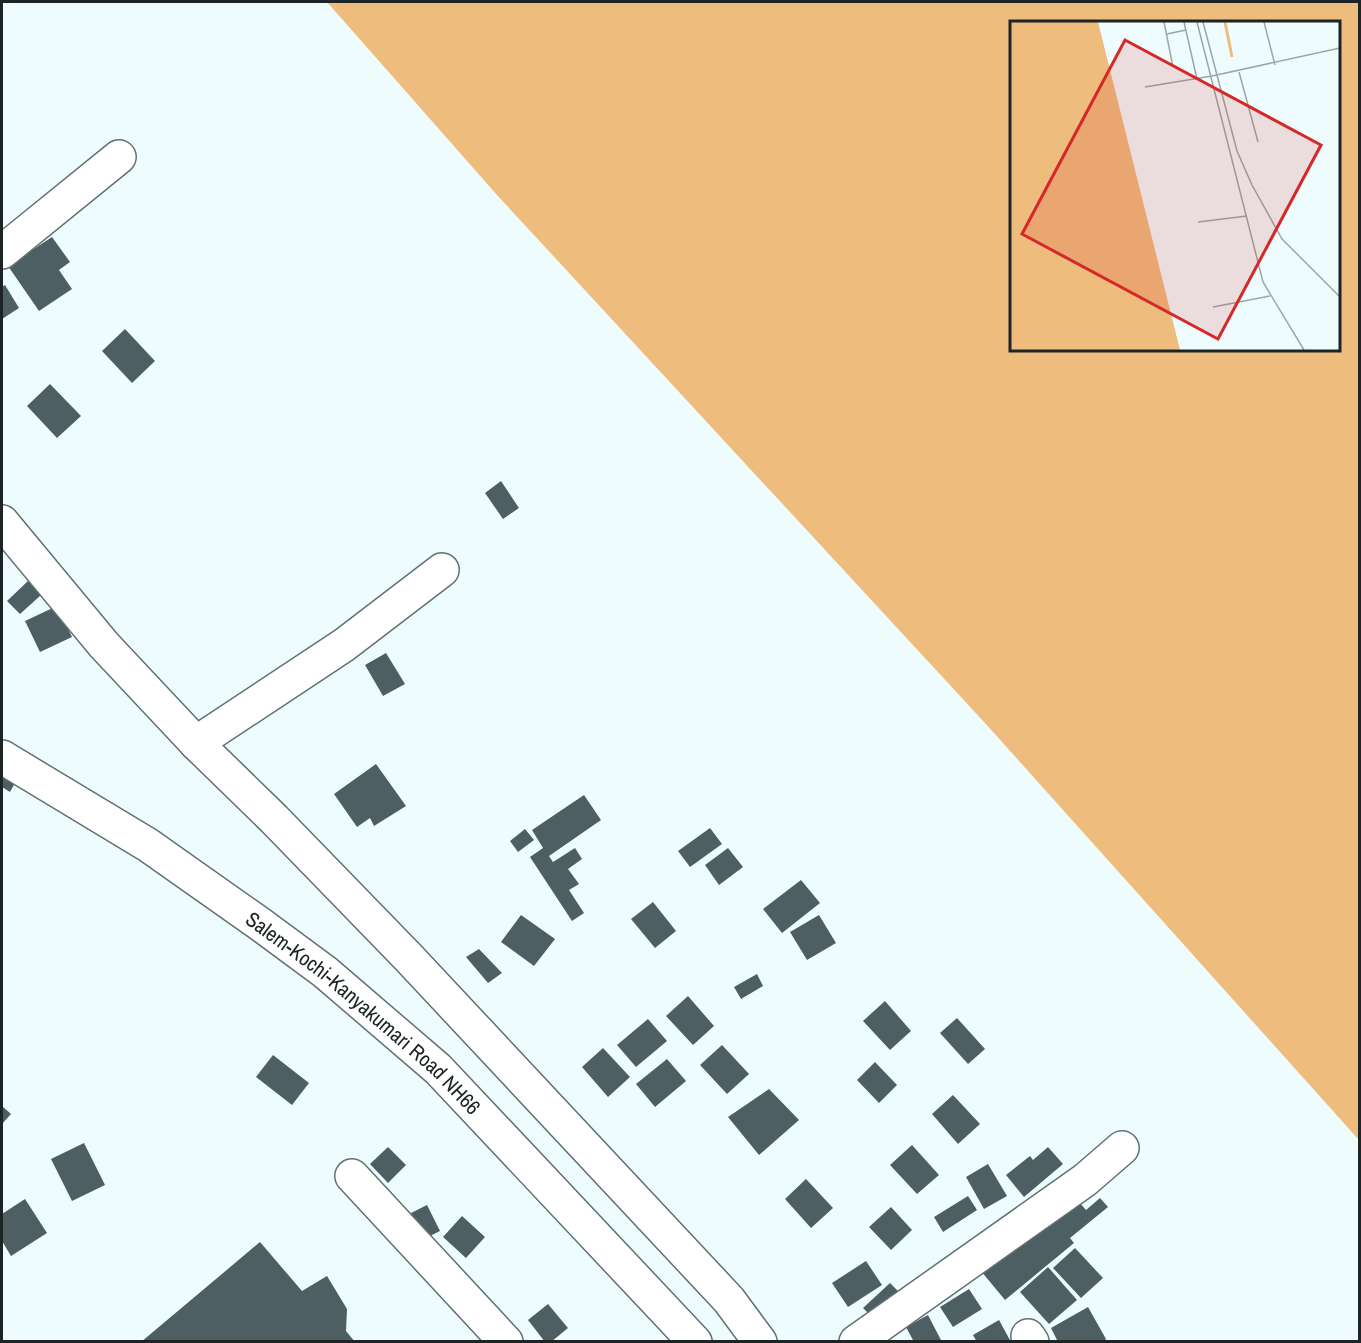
<svg xmlns="http://www.w3.org/2000/svg" width="1361" height="1343" font-family="'Archivo Narrow',sans-serif">
<style>
.water{fill:#eebc7d;fill-rule:evenodd}
.building{fill:#4d5f62}
.lines{fill:none;stroke-linecap:round;stroke-linejoin:round}
.minor-casing{stroke:#5f7174;stroke-width:36}
.major-casing{stroke:#5f7174;stroke-width:36}
.highway-casing{stroke:#5f7174;stroke-width:36}
.minor{stroke:#fff;stroke-width:33}
.major{stroke:#fff;stroke-width:33}
.highway{stroke:#fff;stroke-width:33}
.labels{text-anchor:middle;dominant-baseline:central;stroke-width:6;stroke-linejoin:round;paint-order:stroke}
.street-label{font-size:21px;fill:#1c2425;stroke:#fff}
.inset-river{fill:none;stroke:#eebc7d;stroke-width:3}
.inset-road{fill:none;stroke:#9ba6a7;stroke-width:1.5}
.view{fill:#d62828;fill-opacity:0.15;stroke:#d62828;stroke-width:3}
.inset-edge{fill:none;stroke:#1c2425;stroke-width:3}
</style>
<rect width="100%" height="100%" fill="#effcfe"/>
<path class="water" d="M327,2H1359V1140L985,723L497,195ZM1012,22H1338V350H1012Z"/>
<path class="building" d="M52,237L70,262L59,270L72,289L39,311L8,266Z
M5,285L19,308L2,319V287Z
M125,329L155,361L132,383L102,351Z
M50,384L81,416L57,438L27,406Z
M501,481L519,508L503,519L485,493Z
M28,581L41,595L20,614L7,601Z
M57,606L72,637L40,652L25,621Z
M386,653L405,684L383,696L365,665Z
M17,746L31,754L10,792L2,787V776Z
M376,764L406,806L374,826L370,818L357,827L334,794Z
M584,795L601,820L549,856L553,862L575,848L582,859L568,869L579,884L569,890L584,913L572,921L530,857L543,848L532,830Z
M710,828L722,844L690,867L678,851Z
M525,829L534,840L518,852L510,841Z
M728,848L743,867L719,885L705,865Z
M801,880L820,903L782,933L763,909Z
M653,902L676,931L655,948L631,919Z
M521,915L555,939L534,966L501,942Z
M819,915L836,943L807,960L790,932Z
M479,949L502,973L488,983L466,957Z
M757,974L763,986L741,999L734,987Z
M688,996L714,1026L693,1045L666,1016Z
M885,1001L911,1031L890,1050L863,1021Z
M957,1018L985,1049L968,1064L940,1033Z
M648,1019L667,1041L636,1067L617,1045Z
M722,1045L749,1074L727,1094L700,1065Z
M603,1048L630,1077L608,1097L582,1067Z
M273,1055L309,1083L292,1105L256,1077Z
M667,1059L686,1081L655,1107L636,1084Z
M875,1062L897,1085L879,1103L857,1080Z
M769,1089L799,1120L759,1155L728,1117Z
M953,1095L980,1124L958,1144L932,1114Z
M2,1106L11,1114L2,1124Z
M84,1143L105,1185L72,1201L51,1159Z
M912,1145L939,1175L917,1194L890,1165Z
M388,1147L406,1165L388,1183L370,1164Z
M1048,1147L1063,1164L1024,1197L1006,1175L1030,1156L1033,1160Z
M988,1164L1007,1196L984,1209L966,1177Z
M806,1179L833,1208L811,1228L785,1199Z
M1072,1194L1086,1210L1100,1198L1108,1207L1070,1238L1074,1243L1005,1300L976,1265Z
M968,1196L977,1210L943,1232L934,1217Z
M25,1199L47,1233L11,1256L2,1241V1214Z
M427,1205L440,1231L424,1239L411,1213Z
M891,1207L912,1230L891,1250L869,1227Z
M462,1216L485,1237L466,1258L443,1237Z
M260,1242L302,1291L327,1276L347,1309L346,1331L355,1342H141Z
M1075,1248L1103,1278L1081,1298L1053,1268Z
M866,1261L882,1285L848,1307L832,1283Z
M1048,1267L1077,1300L1049,1324L1020,1292Z
M890,1283L899,1292L872,1317L863,1308Z
M969,1289L982,1309L953,1327L940,1307Z
M548,1304L568,1328L551,1342H545L528,1320Z
M1088,1307L1106,1339L1103,1342H1058L1051,1328Z
M928,1315L942,1342H914L906,1327Z
M999,1320L1011,1342H977L973,1335Z"/>
<g class="lines">
<g class="minor-casing">
<path id="minor" d="M2,252L119,157
M196,743L344,645L442,570
M352,1176L506,1342
M1028,1336L1032,1342
M856,1342L1085,1180L1122,1148"/>
</g>
<g class="major-casing">
<path id="major" d="M2,522L104,645L196,743L274,819L409,958L729,1300L760,1342"/>
</g>
<g class="highway-casing">
<g id="highway">
<path id="s1" d="M2,757L148,845L260,924L325,972L438,1069L695,1342"/>
</g>
</g>
<use href="#minor" class="minor"/>
<use href="#major" class="major"/>
<use href="#highway" class="highway"/>
</g>
<g class="labels">
<g class="street-label">
<text stroke="none"><textPath href="#s1" startOffset="444">Salem-Kochi-Kanyakumari Road NH66</textPath></text>
</g>
</g>
<g transform="translate(1010 21)">
<rect width="330" height="330" fill="#effcfe"/>
<path d="M0,1H88L170,329H0Z" fill="#eebc7d"/>
<path class="inset-river" d="M215,1L222,36"/>
<path class="inset-road" d="M154,1L163,46M174,1L187,58M187,1L253,261L294,329M193,1L227,130L242,164L272,218L330,276M254,1L265,44M157,13L176,9M229,51L248,121M202,55L330,27M135,66L202,55M188,201L237,195M203,286L260,275"/>
<path class="view" d="M115,19L311,124L208,318L12,213Z"/>
<rect width="330" height="330" class="inset-edge"/>
</g>
<rect width="1361" height="1343" fill="none" stroke="#1c2425" stroke-width="6"/>
</svg>
